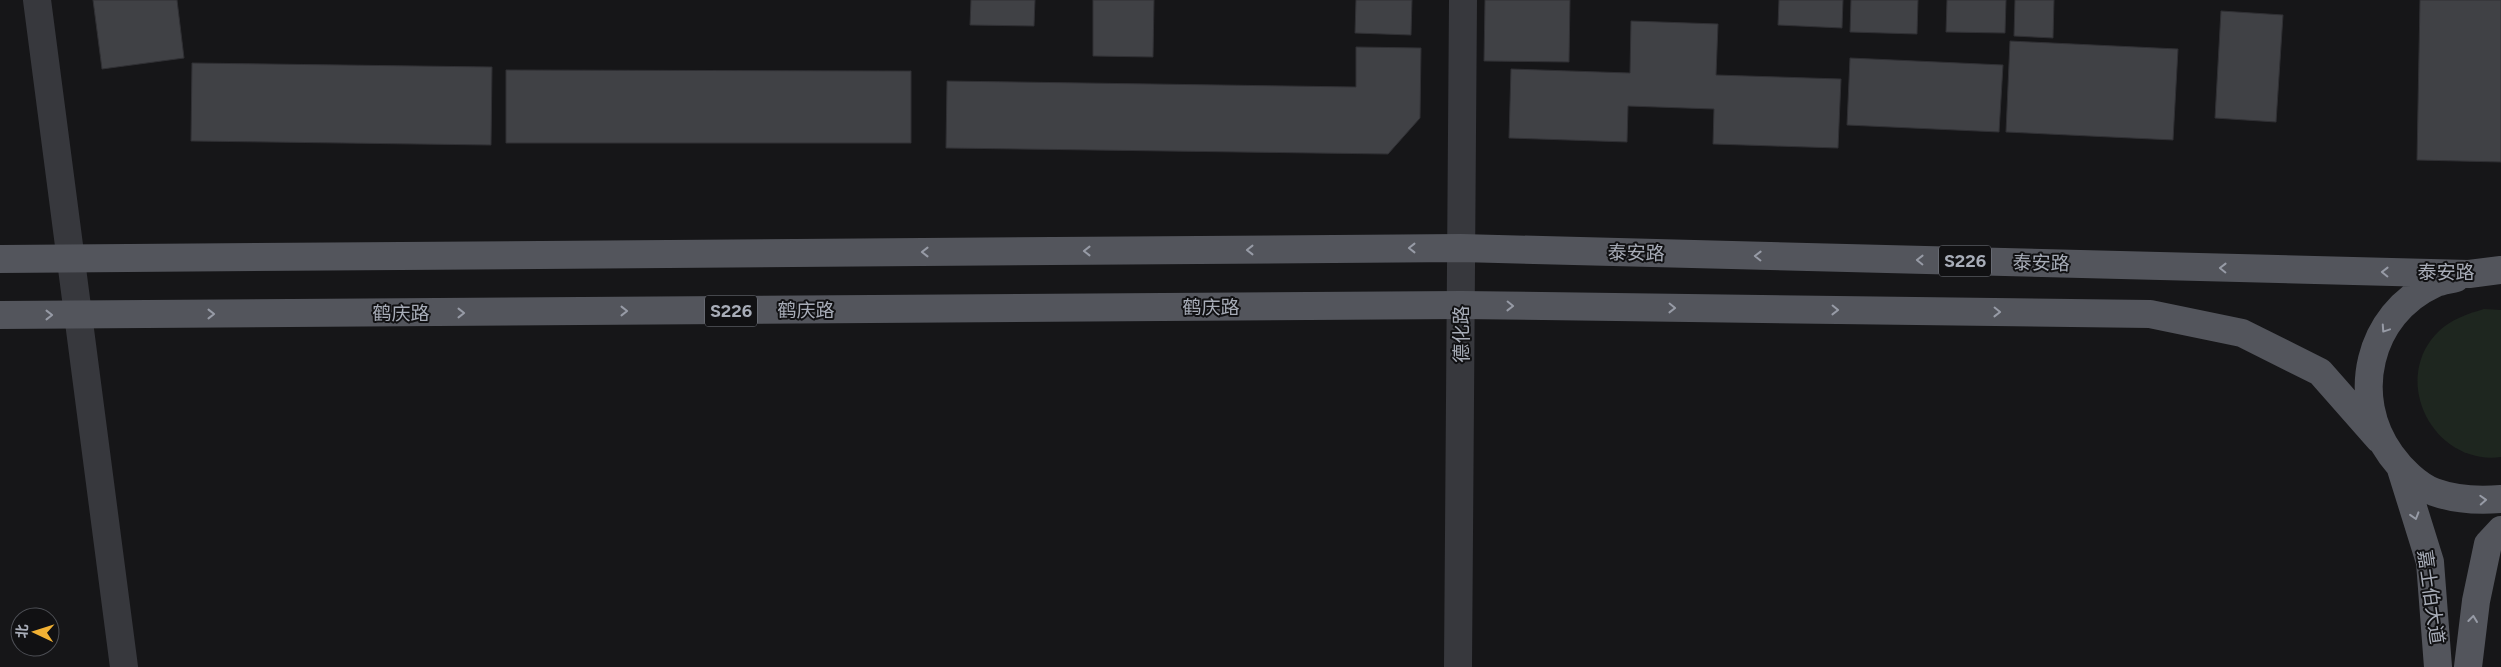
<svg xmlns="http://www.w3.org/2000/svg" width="2501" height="667" font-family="Figtree,'Noto Sans SC',sans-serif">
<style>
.grass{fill:#1e261f}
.building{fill:#404145;stroke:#303034}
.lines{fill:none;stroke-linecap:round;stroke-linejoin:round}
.minor{stroke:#37383d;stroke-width:28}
.major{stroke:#53555c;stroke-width:28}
.oneway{stroke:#979ba6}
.labels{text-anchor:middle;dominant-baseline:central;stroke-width:4;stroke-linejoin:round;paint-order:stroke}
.shield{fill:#111113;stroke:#7b7e86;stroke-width:1}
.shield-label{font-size:18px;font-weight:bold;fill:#a8adb8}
.street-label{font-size:19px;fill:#a8adb8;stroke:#111113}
</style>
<rect width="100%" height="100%" fill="#161618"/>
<path class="grass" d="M2484,309L2501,310V457C2433,466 2389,379 2439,331C2452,319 2467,314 2484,309Z"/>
<path class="building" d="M93,0H177L184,58L102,69Z
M971,0H1035L1034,26L970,25Z
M1093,0H1154L1153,57L1093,56Z
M1356,0H1412L1411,35L1355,33Z
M1485,0H1570L1569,62L1484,61Z
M1779,0H1843L1842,28L1778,25Z
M1851,0H1918L1917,34L1850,32Z
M1947,0H2006L2005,33L1946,32Z
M2015,0H2054L2053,38L2014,36Z
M2420,0H2501V162L2417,160Z
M2221,11L2283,15L2276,122L2215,118Z
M1631,21L1718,24L1716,75L1841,79L1838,148L1713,144L1714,109L1628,106L1627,142L1509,138L1511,69L1630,73Z
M2010,41L2178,49L2173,140L2006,132Z
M1356,47L1421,48L1420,118L1388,154L946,148L947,81L1356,87Z
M1850,58L2003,65L1999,132L1847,125Z
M192,63L492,67L491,145L191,141Z
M506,70L911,71V143H506Z"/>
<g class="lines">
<path class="minor" d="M37,0L124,667
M1458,667L1463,0"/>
<path class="major" d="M0,259L1461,248L2469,274L2501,270
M2456,278C2449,280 2440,281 2434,284C2368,314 2349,398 2391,455C2401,469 2417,485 2434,492C2456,500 2477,501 2501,499
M0,315L1461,305L2150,314L2242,333L2320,372L2379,439
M2401,469L2430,562L2438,667
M2468,667L2476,601L2488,544L2501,530"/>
</g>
<defs><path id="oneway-chevron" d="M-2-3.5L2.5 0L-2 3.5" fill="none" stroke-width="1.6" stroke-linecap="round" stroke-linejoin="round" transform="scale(1.25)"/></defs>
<g class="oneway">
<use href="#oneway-chevron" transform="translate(1412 248) rotate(180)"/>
<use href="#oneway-chevron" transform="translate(1250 250) rotate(180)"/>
<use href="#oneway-chevron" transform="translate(1087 251) rotate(180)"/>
<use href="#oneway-chevron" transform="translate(925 252) rotate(180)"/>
<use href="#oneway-chevron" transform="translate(1758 256) rotate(-179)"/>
<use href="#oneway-chevron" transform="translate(1920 260) rotate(-179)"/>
<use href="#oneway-chevron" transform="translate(2223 268) rotate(-179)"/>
<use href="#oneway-chevron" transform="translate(2385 272) rotate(-179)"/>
<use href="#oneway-chevron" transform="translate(1510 306) rotate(1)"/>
<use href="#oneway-chevron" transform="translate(1672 308) rotate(1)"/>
<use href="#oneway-chevron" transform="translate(1835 310) rotate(1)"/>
<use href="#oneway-chevron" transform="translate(624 311)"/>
<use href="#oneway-chevron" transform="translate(1997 312) rotate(1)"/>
<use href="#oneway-chevron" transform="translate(461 313)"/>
<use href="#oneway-chevron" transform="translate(211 314)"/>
<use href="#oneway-chevron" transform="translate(49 315)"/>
<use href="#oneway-chevron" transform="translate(2385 329) rotate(124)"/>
<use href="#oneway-chevron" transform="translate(2483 500) rotate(-3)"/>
<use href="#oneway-chevron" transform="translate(2415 516) rotate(73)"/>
<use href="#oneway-chevron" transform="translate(2473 619) rotate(-83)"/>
</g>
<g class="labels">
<g class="shield">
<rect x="1939" y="245.5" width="52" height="31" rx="4"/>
<rect x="705" y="295.5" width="52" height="31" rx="4"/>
</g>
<g class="shield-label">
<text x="1965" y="261">S226</text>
<text x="731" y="311">S226</text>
</g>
<g class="street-label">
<text transform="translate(1636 253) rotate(1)">泰安路</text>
<text transform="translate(2041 263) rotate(1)">泰安路</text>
<text x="2446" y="272">泰安路</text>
<text x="1211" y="307">鹤庆路</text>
<text x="806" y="310">鹤庆路</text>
<text x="401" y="313">鹤庆路</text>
<text transform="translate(1461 334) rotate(-90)">德化路</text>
<text transform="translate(2431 597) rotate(82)">嘉士伯大道</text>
</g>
</g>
<g transform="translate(35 632) rotate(274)"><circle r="24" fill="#111113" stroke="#4d4f55"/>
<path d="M0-4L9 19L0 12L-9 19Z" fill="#f2b134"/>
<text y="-8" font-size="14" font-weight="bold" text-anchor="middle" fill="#a8adb8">北</text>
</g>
</svg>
